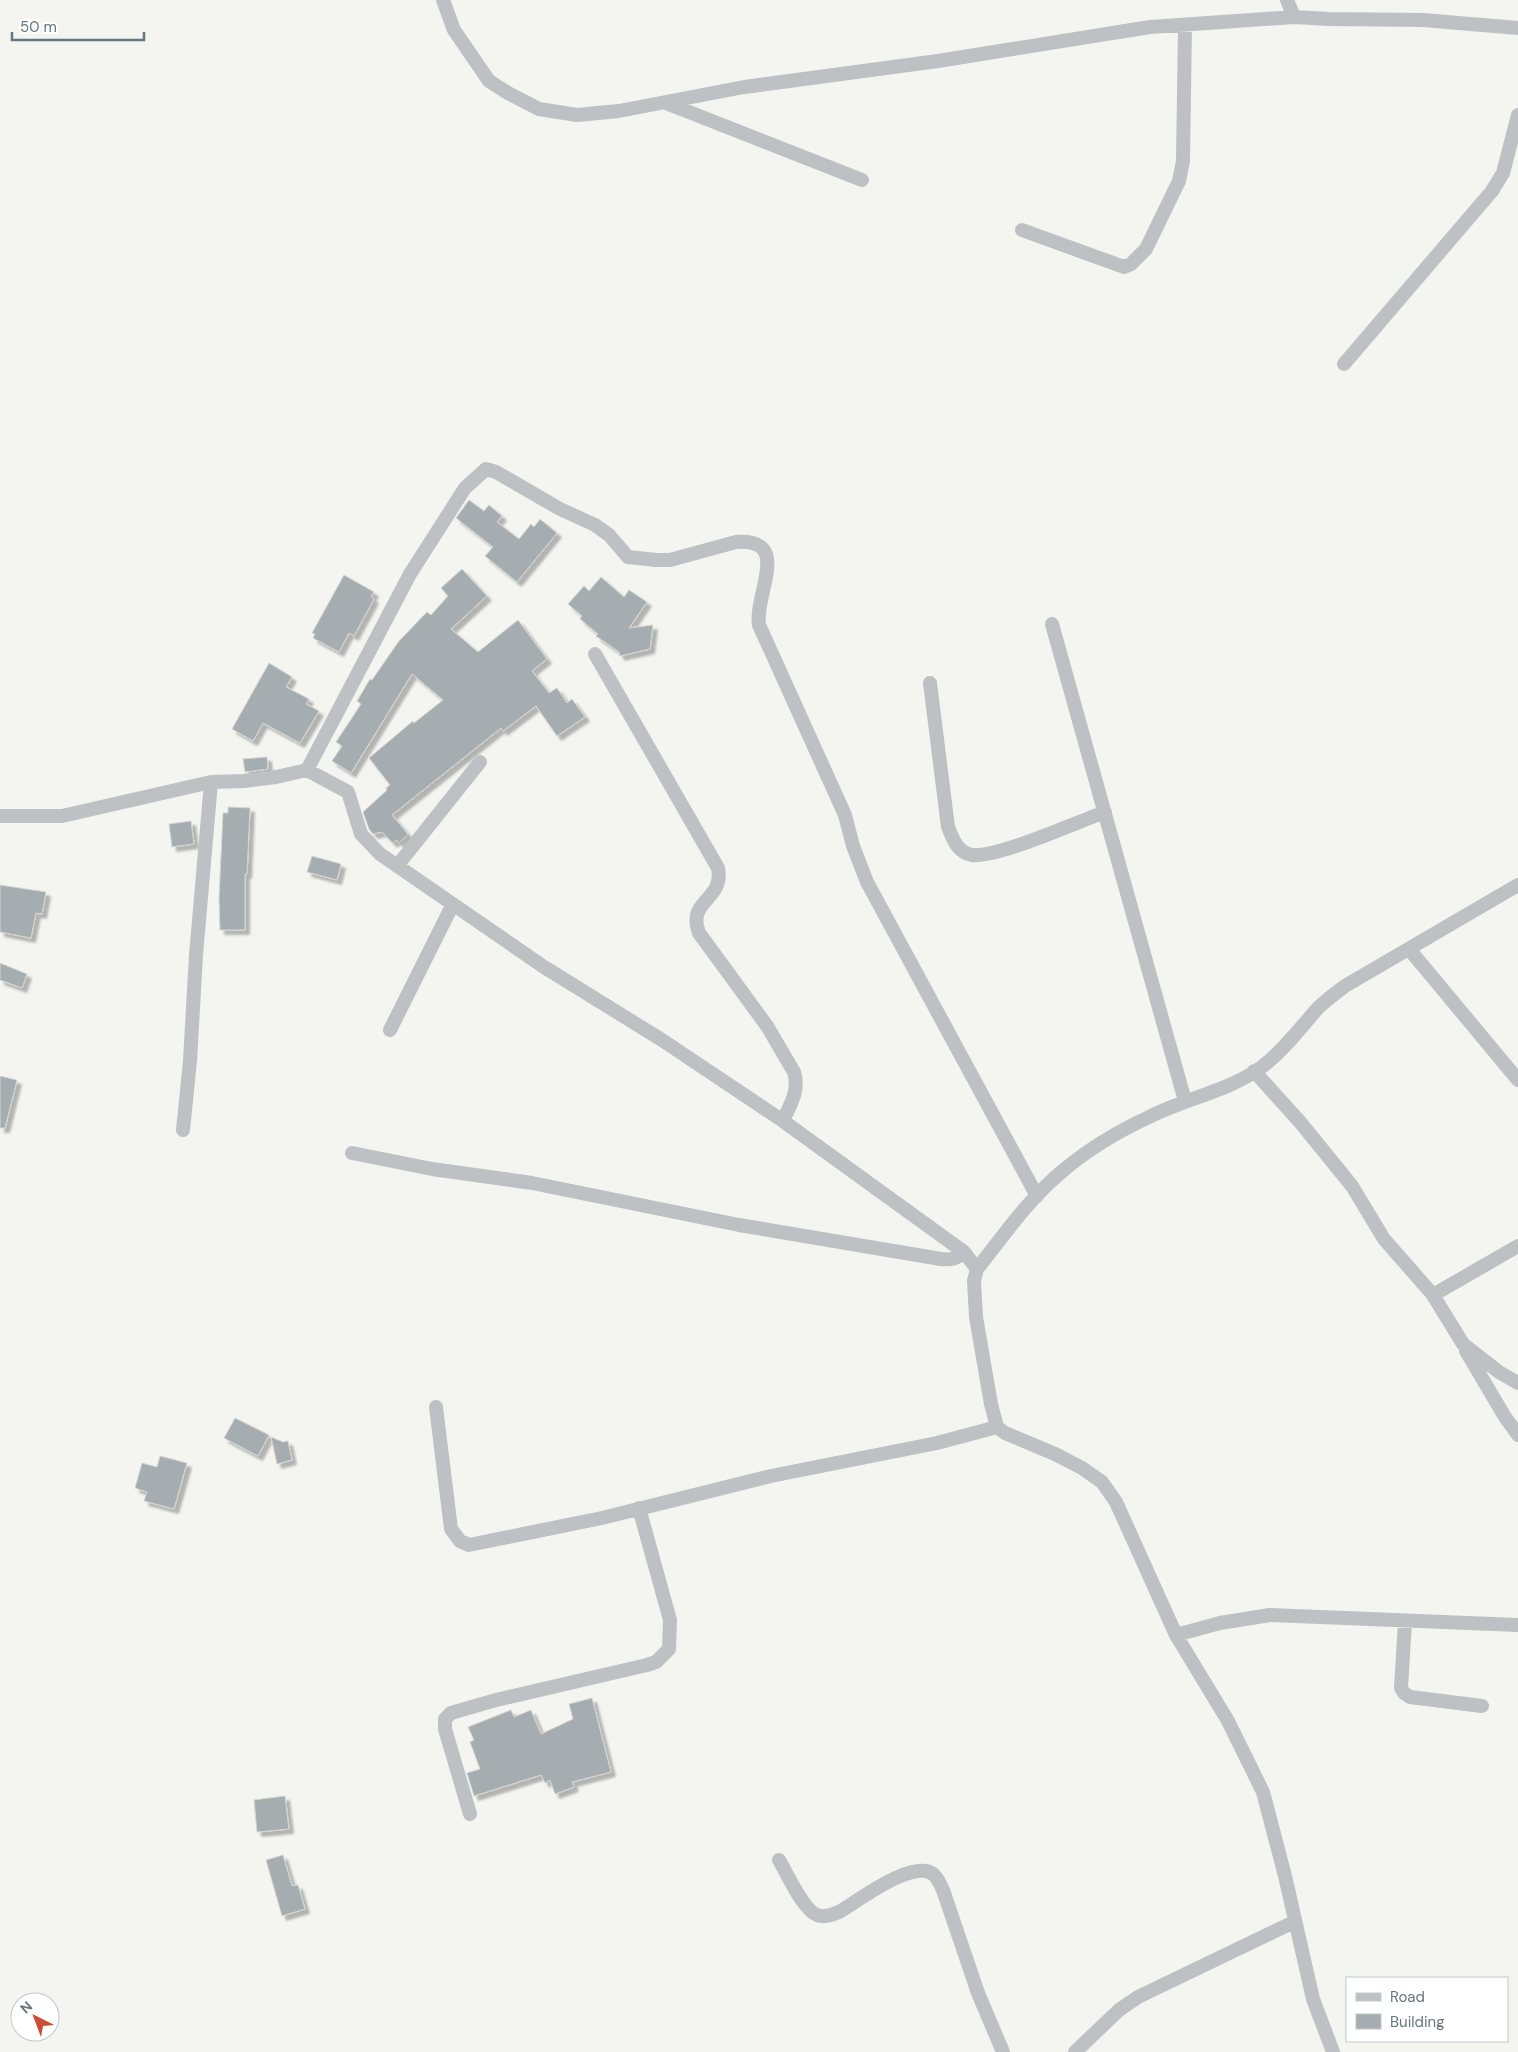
<svg xmlns="http://www.w3.org/2000/svg" width="1518" height="2052" font-family="'DM Sans',sans-serif">
<style>
.building{fill:#a5adb0;stroke:#d5d5d3;filter:url(#shadow)}
.lines{fill:none;stroke-linecap:round;stroke-linejoin:round}
.minor{stroke:#bdc1c4;stroke-width:14}
</style>
<defs>
<filter id="shadow"><feDropShadow dx="4.5" dy="4.5" stdDeviation="1" flood-color="#0004"/></filter>
</defs>
<rect width="100%" height="100%" fill="#f4f4f1"/>
<path class="building" d="M469,500L484,511L489,505L502,516L497,522L519,539L531,524L534,527L540,519L557,533L517,582L485,556L493,547L456,518Z
M462,569L487,596L451,629L478,652L518,620L547,659L532,671L549,693L557,688L567,703L572,699L585,717L557,736L536,706L503,731L501,728L392,815L408,834L399,843L396,840L393,843L382,832L373,834L369,829L363,812L387,790L386,788L390,785L369,758L413,721L414,723L443,700L412,674L351,773L332,761L342,746L336,742L361,704L357,701L370,679L372,680L399,641L427,612L431,615L448,596L441,588Z
M344,575L374,592L371,597L374,599L354,636L349,633L339,652L313,638L315,634L312,633Z
M601,577L624,597L629,590L647,602L629,628L653,625L650,649L620,656L619,652L596,636L598,634L580,619L582,616L568,604L584,586L589,591Z
M269,663L292,677L286,687L309,699L306,704L319,711L300,743L263,723L253,741L232,729Z
M267,757L268,769L245,772L243,759Z
M228,807L250,808L247,874H245V930H220L219,898L223,813H228Z
M191,821L194,844L172,847L169,824Z
M312,856L341,864L337,880L307,872Z
M0,885L46,892L42,914L36,913L31,938L0,932Z
M0,963L27,974L22,988L0,980Z
M0,1076L17,1080L5,1128H0Z
M235,1418L269,1435L258,1456L224,1438Z
M271,1437L283,1442L288,1441L292,1460L277,1464Z
M160,1456L187,1463L174,1509L144,1501L147,1492L135,1488L142,1463L157,1467Z
M592,1698L611,1772L572,1782L574,1787L555,1794L550,1780L545,1783L541,1775L474,1796L467,1773L480,1769L470,1742L474,1740L468,1727L511,1710L514,1717L531,1710L541,1734L573,1719L569,1704Z
M285,1796L289,1829L257,1832L254,1800Z
M283,1855L292,1886L298,1885L305,1909L282,1916L266,1860Z"/>
<g class="lines">
<path class="minor" d="M443,0L454,30L489,81L508,93L539,109L577,115L619,111L744,87L938,61L1150,27L1294,17
M1287,0L1294,17L1329,19L1423,20L1518,28
M666,103L862,180
M1022,230L1124,267L1131,264L1146,249L1179,181L1183,161L1185,25
M1344,364L1492,191L1503,173L1518,115
M1052,624C1097,783 1140,942 1185,1101
M595,654L718,868C725,900 686,900 699,933L767,1026L794,1072C800,1090 790,1105 783,1121
M930,683L948,827C953,839 957,852 972,855C998,858 1077,822 1105,812
M307,770L410,574L465,488L486,469L496,472L560,509L595,525L609,535L628,557L656,560H670L736,542C793,538 754,594 759,625L845,815L853,846L867,882L1037,1196
M0,816H62L211,782L244,781L276,777L307,770L348,792L361,834L380,854L544,967L662,1040L783,1121L964,1252L977,1269L974,1281L976,1317L991,1404L997,1427L1005,1433L1055,1454L1082,1468L1102,1482L1116,1502L1176,1635L1228,1721L1263,1792L1285,1876L1313,1999L1333,2052
M397,866L480,762
M1409,949L1518,1080
M390,1030L453,904
M1254,1071L1300,1122L1352,1186L1384,1239L1433,1295L1463,1344L1499,1372L1518,1383
M183,1130L190,1061L196,955L211,782
M352,1153L432,1169L532,1183L739,1225L941,1259C951,1260 957,1259 964,1252
M977,1269C1004,1235 1030,1197 1065,1169C1090,1148 1119,1131 1149,1117C1186,1098 1230,1091 1263,1066C1284,1050 1301,1027 1318,1008C1326,1000 1336,993 1345,986L1518,885
M1433,1295L1518,1246
M1466,1351L1505,1417L1518,1435
M436,1407L451,1529L460,1541L469,1545L602,1518L771,1476L937,1443L997,1427
M1405,1622L1401,1688L1404,1693L1410,1697L1482,1706
M1176,1635L1220,1623L1270,1615L1518,1625
M470,1814L445,1729V1719L451,1713L496,1700L647,1665L656,1662L669,1649L670,1620L639,1508
M779,1860C787,1873 803,1910 817,1915C824,1918 832,1915 839,1912C858,1901 912,1859 933,1874C938,1878 940,1884 943,1890L978,1993L1003,2052
M1075,2052L1119,2010L1138,1997L1294,1922"/>
</g>
<rect x="1346" y="1977" width="162" height="65" fill="#ffffff" stroke="#c2c8cb"/>
<rect x="1356" y="1993" width="25" height="8" fill="#bdc1c4" stroke="#c2c8cb"/>
<text x="1390" y="2002" font-size="15" fill="#66767e">Road</text>
<rect x="1356" y="2014" width="25" height="15" fill="#a5adb0" stroke="#c2c8cb"/>
<text x="1390" y="2027" font-size="15" fill="#66767e">Building</text>
<g transform="translate(35 2017) rotate(318)"><circle r="24" fill="#ffffff" stroke="#c2c8cb"/>
<path d="M0-4L9 19L0 12L-9 19Z" fill="#ce4d37"/>
<text y="-8" font-size="14" font-weight="bold" text-anchor="middle" fill="#66767e">N</text>
</g>
<path d="M12 32v8h132v-8" fill="none" stroke="#66767e" stroke-width="2.5"/>
<text x="20" y="32" font-size="15" fill="#66767e" stroke="#ffffff" stroke-width="4" paint-order="stroke">50 m</text>
</svg>
